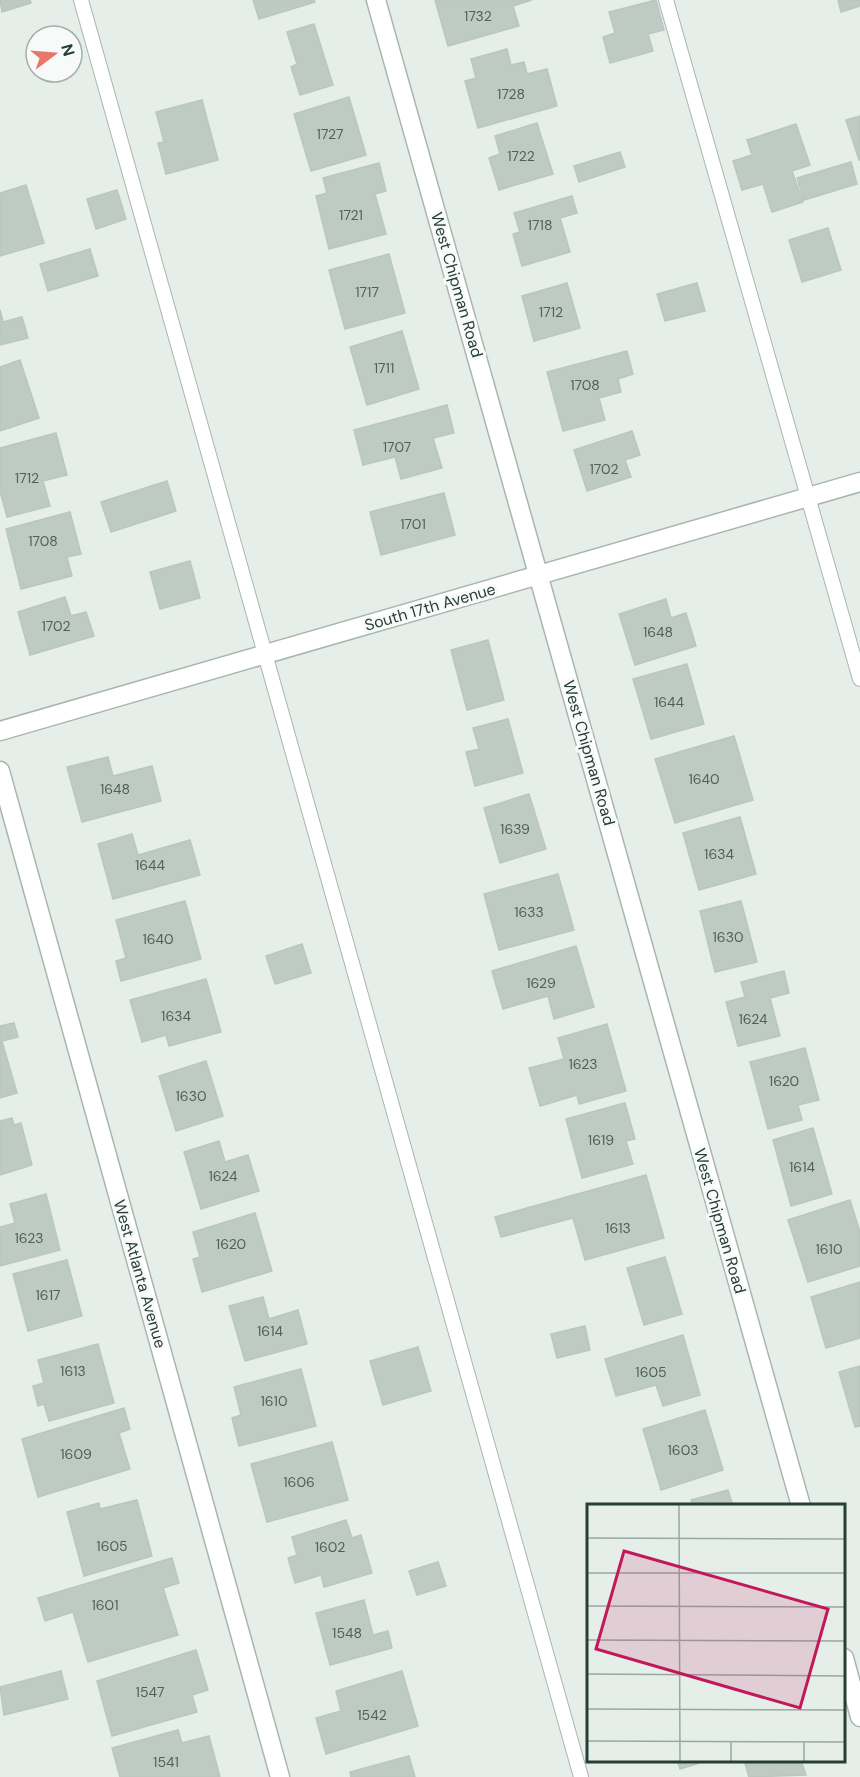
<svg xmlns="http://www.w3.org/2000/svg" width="860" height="1777" font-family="'DM Sans',sans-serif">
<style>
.building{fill:#becbc5;stroke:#b9c7bf;stroke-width:1.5}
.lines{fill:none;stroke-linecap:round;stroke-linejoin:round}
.service-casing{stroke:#a9b6af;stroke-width:16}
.minor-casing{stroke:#a9b6af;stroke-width:21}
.service{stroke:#fff;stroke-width:14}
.minor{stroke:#fff;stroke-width:18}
.labels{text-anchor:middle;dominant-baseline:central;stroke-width:6;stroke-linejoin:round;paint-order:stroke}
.number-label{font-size:14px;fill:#4c6258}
.street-label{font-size:16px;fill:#263f34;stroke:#f7faf8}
.inset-road{fill:none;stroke:#99a8a1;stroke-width:1.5}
.view{fill:#c2185b;fill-opacity:0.15;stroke:#c2185b;stroke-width:3}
.inset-edge{fill:none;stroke:#263f34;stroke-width:3}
</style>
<rect width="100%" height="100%" fill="#e6eee9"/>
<path class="building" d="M0,0H30L31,3L2,12Z
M253,0H314L315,2L259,19Z
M435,0H532L513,6L519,26L448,46Z
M656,0L664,30L648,34L653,51L610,63L603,37L615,33L609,12Z
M838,0H860V6L841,12Z
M314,24L333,85L300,95L291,67L297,64L287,32Z
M507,49L511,65L524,62L527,74L547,69L557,106L478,128L465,81L476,78L471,59Z
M349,97L366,155L311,171L294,114Z
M202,100L218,160L166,174L158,143L164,142L156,112Z
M860,116V160H859L846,120Z
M537,123L553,174L499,190L489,158L500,154L495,136Z
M796,124L810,165L792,171L803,202L772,212L763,184L742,190L733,161L752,155L747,140Z
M620,152L625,167L579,182L574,166Z
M851,162L857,184L804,200L797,178Z
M379,163L386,191L375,194L386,234L329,249L316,196L327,193L323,178Z
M26,185L44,243L0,256V193Z
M117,190L126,219L96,229L87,199Z
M572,196L577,213L560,218L570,252L522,266L513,234L520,232L514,213Z
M828,228L841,270L802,282L789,240Z
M90,249L98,276L48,291L40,264Z
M389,254L405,313L345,329L329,270Z
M567,283L580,328L534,341L522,296Z
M697,283L705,311L665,321L657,294Z
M0,310L3,322L22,317L28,338L0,345Z
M402,331L419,389L367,405L350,347Z
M627,351L633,374L618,379L621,392L599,398L605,420L563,431L547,372Z
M20,360L39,418L0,431V367Z
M447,405L454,433L433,438L442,468L401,479L395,457L363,465L354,430Z
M632,431L640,455L625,460L631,477L587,491L574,450Z
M56,433L67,475L43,481L50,506L7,517L0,491V448Z
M167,481L176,511L111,532L101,502Z
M444,493L455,535L381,555L370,512Z
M70,512L81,554L67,557L72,576L21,589L6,529Z
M190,561L200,598L160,609L150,572Z
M65,597L71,616L86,612L94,636L30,655L18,612Z
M666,599L671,618L686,613L696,646L635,665L619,614Z
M488,640L504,700L467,710L451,650Z
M687,664L704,724L651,739L633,679Z
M508,719L523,773L475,786L466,752L479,749L473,728Z
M734,736L753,800L675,823L655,759Z
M108,757L113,776L152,766L161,801L82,822L67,767Z
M529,794L546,849L500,863L484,808Z
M740,817L756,874L699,890L683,833Z
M132,834L138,855L190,840L200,875L113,899L98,844Z
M558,874L574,930L499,950L484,894Z
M185,901L201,959L121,981L116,961L126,958L116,920Z
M741,901L757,962L715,972L700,911Z
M302,944L311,973L275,984L266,956Z
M576,946L594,1007L554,1019L548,996L503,1009L492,971Z
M784,971L789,993L770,998L780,1036L738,1046L726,1002L745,997L741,982Z
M206,979L221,1032L169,1046L166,1035L142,1042L130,1000Z
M14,1023L18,1037L2,1041L17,1093L0,1098V1026Z
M607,1024L626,1091L579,1104L577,1095L540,1106L529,1068L564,1059L558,1038Z
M805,1048L819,1100L798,1105L802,1120L768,1129L750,1062Z
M206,1061L223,1116L176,1131L159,1076Z
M625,1103L635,1139L626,1141L633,1164L582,1178L566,1119Z
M12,1118L14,1125L21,1123L32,1165L0,1175V1121Z
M813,1128L832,1194L791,1206L773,1140Z
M219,1141L225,1162L248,1155L259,1191L201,1209L184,1152Z
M646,1175L664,1238L585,1260L573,1218L501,1237L495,1217Z
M46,1194L60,1250L0,1266V1227L15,1223L10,1204Z
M850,1200L860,1232V1266L808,1282L788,1220Z
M255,1213L272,1271L202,1292L193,1259L200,1257L193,1232Z
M665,1257L682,1314L644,1325L627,1268Z
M67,1260L82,1316L28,1331L13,1274Z
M860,1282V1338L826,1348L811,1297Z
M263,1297L269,1319L298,1310L307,1344L245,1361L229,1306Z
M585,1326L590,1350L557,1358L551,1334Z
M683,1335L700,1395L663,1406L656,1385L616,1396L605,1359Z
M98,1344L114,1403L49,1421L44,1404L38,1406L33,1386L44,1383L38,1360Z
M418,1347L431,1391L383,1405L370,1361Z
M860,1366V1426L855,1427L839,1372Z
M301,1369L316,1426L239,1446L232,1418L241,1415L234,1387Z
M124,1408L130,1429L119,1433L130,1469L38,1497L22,1439Z
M705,1410L723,1470L661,1490L643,1429Z
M332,1442L348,1500L267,1522L251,1464Z
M728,1490L733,1506H693L691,1500Z
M137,1500L152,1556L84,1576L67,1512L99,1503L100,1509Z
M346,1520L352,1538L361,1535L372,1573L324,1587L321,1575L295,1583L288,1558L297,1555L292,1537Z
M172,1558L179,1583L163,1588L178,1635L88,1662L73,1612L45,1621L38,1598Z
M438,1562L446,1586L417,1595L409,1571Z
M364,1600L373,1635L388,1631L392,1648L330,1665L316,1613Z
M196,1650L208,1690L192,1695L197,1712L112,1736L97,1681Z
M61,1671L68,1699L4,1715L0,1687Z
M402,1671L418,1726L326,1754L316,1718L341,1711L336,1691Z
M178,1730L182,1743L209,1736L220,1777H120L112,1748Z
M409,1756L415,1777H351L350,1772Z
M677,1760H700V1763L680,1769Z
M744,1760H801L806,1775L749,1777Z"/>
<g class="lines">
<g class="service-casing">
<path id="service" d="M81,0L581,1777
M666,0L860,679"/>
</g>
<g class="minor-casing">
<path id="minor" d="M376,0L801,1506
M0,731L860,482
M0,771L280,1777
M844,1658L860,1717"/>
</g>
<use href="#service" class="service"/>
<use href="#minor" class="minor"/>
</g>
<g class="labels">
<g class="number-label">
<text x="478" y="16">1732</text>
<text x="511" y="94">1728</text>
<text x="330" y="134">1727</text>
<text x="521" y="156">1722</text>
<text x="351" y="215">1721</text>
<text x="540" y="225">1718</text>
<text x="367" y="292">1717</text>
<text x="551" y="312">1712</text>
<text x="384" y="368">1711</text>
<text x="585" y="385">1708</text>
<text x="397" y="447">1707</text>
<text x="604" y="469">1702</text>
<text x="27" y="478">1712</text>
<text x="413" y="524">1701</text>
<text x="43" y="541">1708</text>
<text x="56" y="626">1702</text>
<text x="658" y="632">1648</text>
<text x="669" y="702">1644</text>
<text x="704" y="779">1640</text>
<text x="115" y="789">1648</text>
<text x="515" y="829">1639</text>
<text x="719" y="854">1634</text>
<text x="150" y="865">1644</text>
<text x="529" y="912">1633</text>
<text x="728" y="937">1630</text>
<text x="158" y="939">1640</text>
<text x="541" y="983">1629</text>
<text x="176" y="1016">1634</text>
<text x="753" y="1019">1624</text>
<text x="583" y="1064">1623</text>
<text x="784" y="1081">1620</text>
<text x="191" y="1096">1630</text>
<text x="601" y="1140">1619</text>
<text x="802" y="1167">1614</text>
<text x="223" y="1176">1624</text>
<text x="618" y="1228">1613</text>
<text x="29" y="1238">1623</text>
<text x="231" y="1244">1620</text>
<text x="829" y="1249">1610</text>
<text x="48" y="1295">1617</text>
<text x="270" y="1331">1614</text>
<text x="73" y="1371">1613</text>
<text x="651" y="1372">1605</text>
<text x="274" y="1401">1610</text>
<text x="683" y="1450">1603</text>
<text x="76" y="1454">1609</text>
<text x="299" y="1482">1606</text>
<text x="112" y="1546">1605</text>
<text x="330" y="1547">1602</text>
<text x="105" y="1605">1601</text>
<text x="347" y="1633">1548</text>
<text x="150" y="1692">1547</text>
<text x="372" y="1715">1542</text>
<text x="166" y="1762">1541</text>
</g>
<g class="street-label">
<text transform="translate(457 285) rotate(74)">West Chipman Road</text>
<text transform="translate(430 607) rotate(-16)">South 17th Avenue</text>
<text transform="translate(589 753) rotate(74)">West Chipman Road</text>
<text transform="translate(720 1221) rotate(74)">West Chipman Road</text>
<text transform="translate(140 1274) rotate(74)">West Atlanta Avenue</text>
</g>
</g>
<g transform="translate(587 1504)">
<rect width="258" height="258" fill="#e6eee9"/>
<path class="inset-road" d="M92,0L93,258M0,34L258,35M0,69H258M0,102L258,103M0,136L258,137M0,170L258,172M0,205L258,206M0,237L258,238M217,237V258M144,238V258"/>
<path class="view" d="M37,47L241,105L213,204L9,145Z"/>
<rect width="258" height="258" class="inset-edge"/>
</g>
<g transform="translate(54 54) rotate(74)"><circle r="28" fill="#f7faf8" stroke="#a3afaa" stroke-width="1.5"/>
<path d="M0-4.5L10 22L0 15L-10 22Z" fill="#e8766a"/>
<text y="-9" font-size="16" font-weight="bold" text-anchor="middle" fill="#263f34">N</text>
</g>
</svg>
